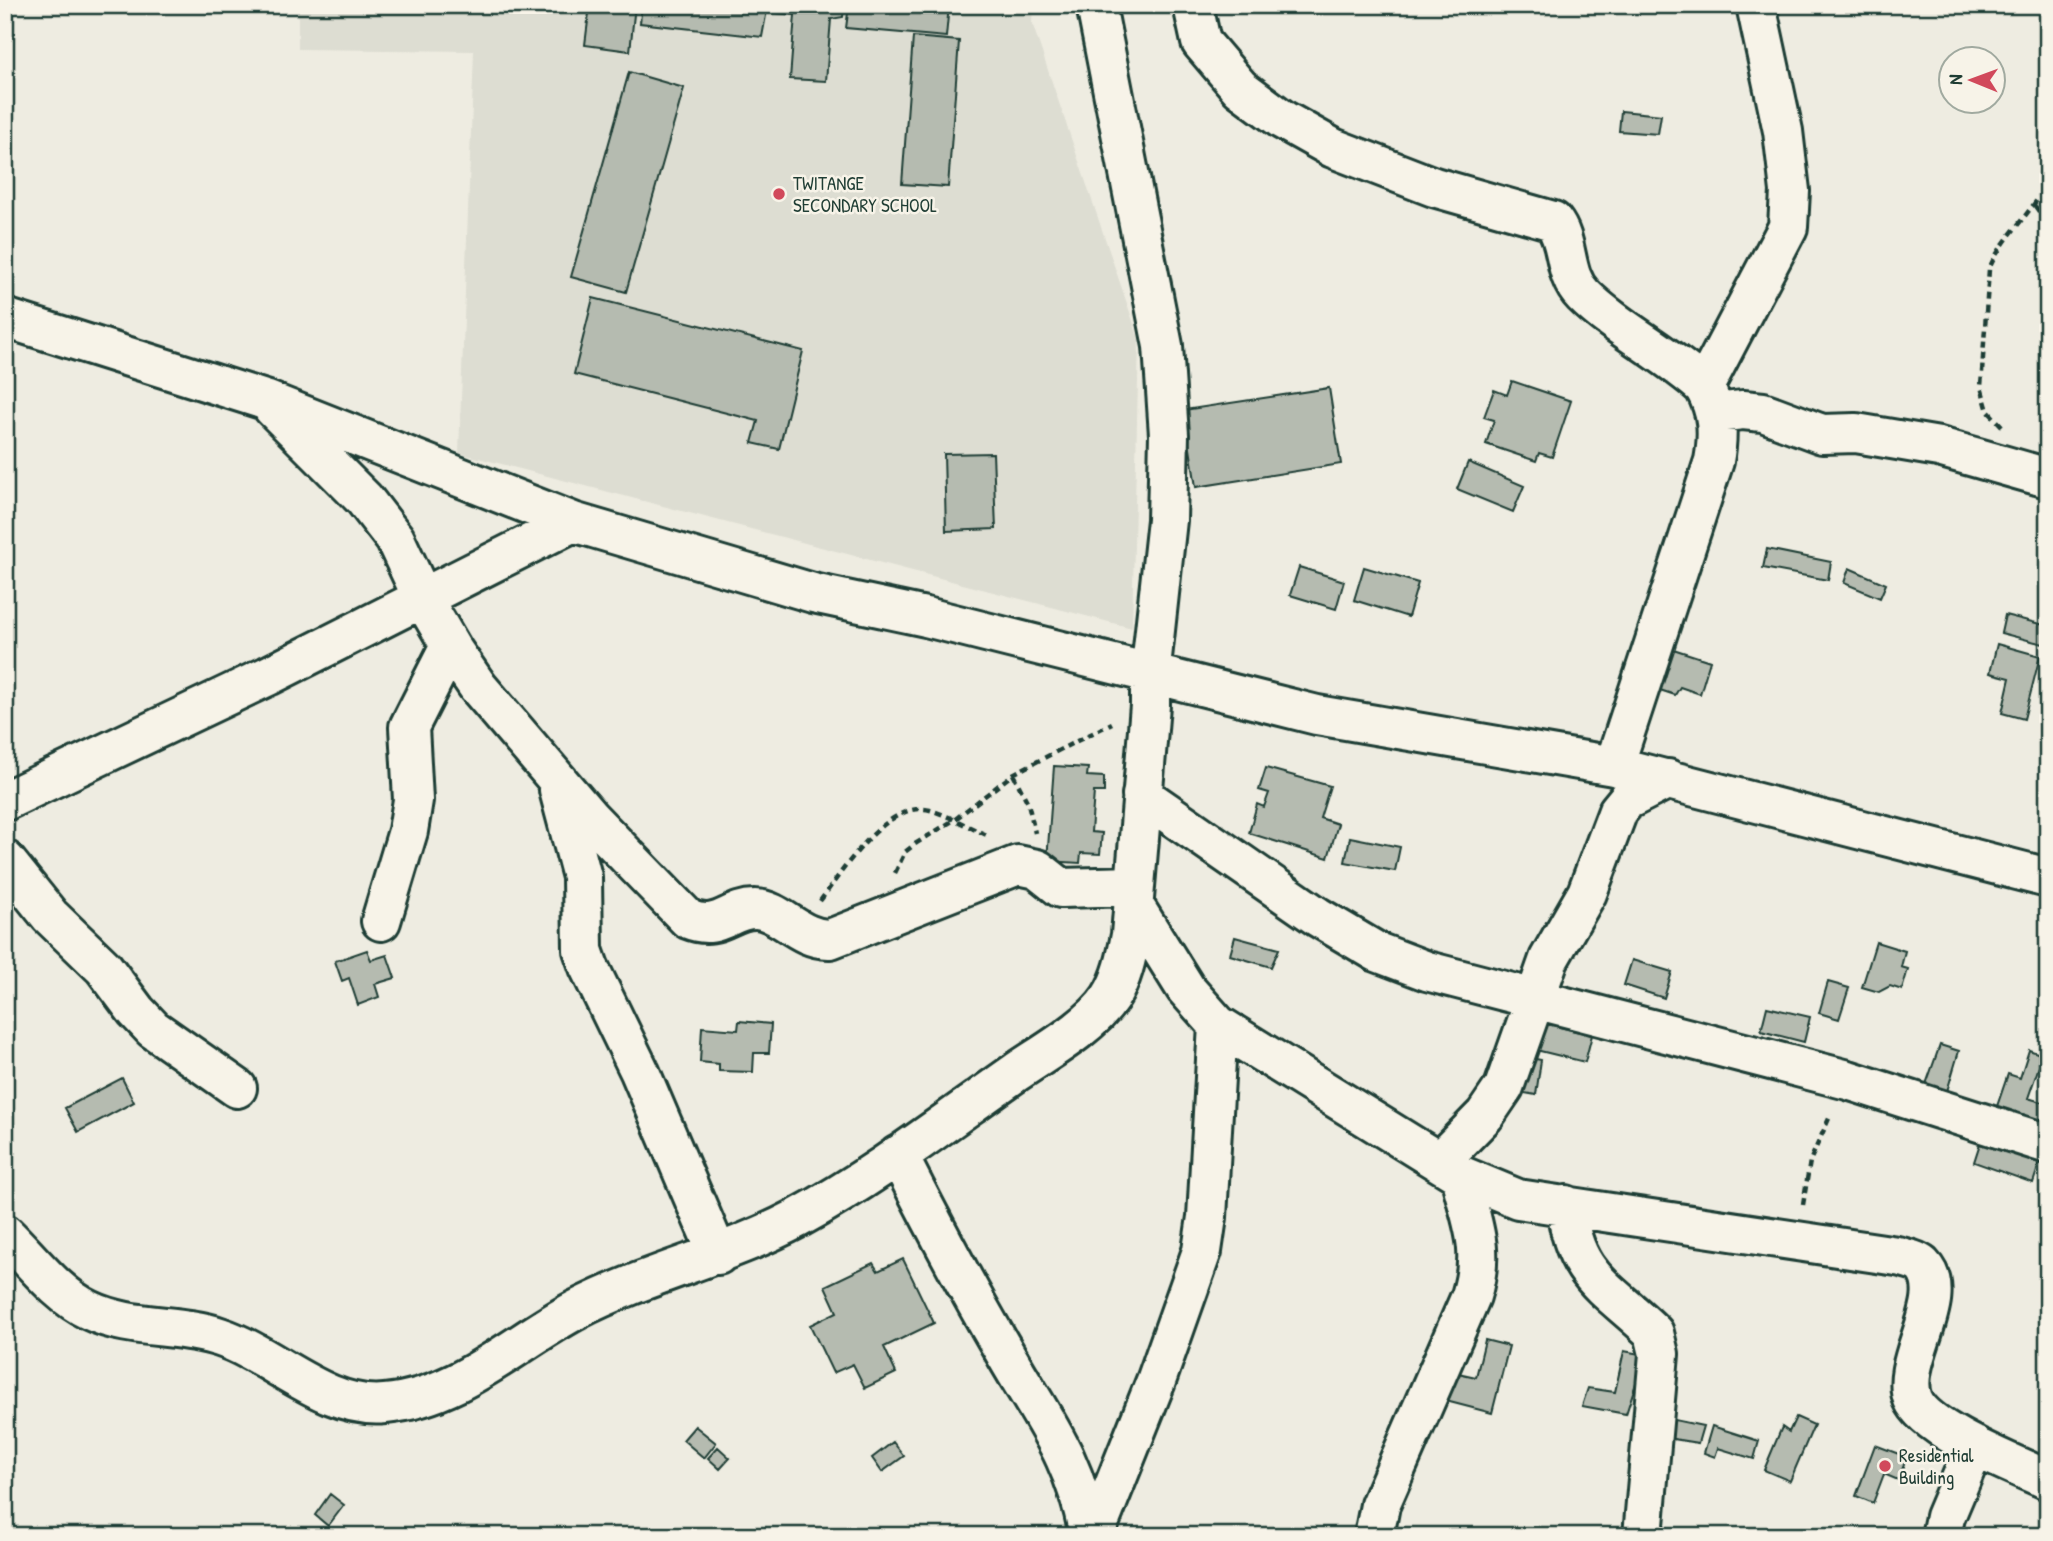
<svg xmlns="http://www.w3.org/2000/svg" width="2053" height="1541" font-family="'Patrick Hand',sans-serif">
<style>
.built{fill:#ddddd2}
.building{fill:#b5bbb0;stroke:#1f3d34;stroke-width:2}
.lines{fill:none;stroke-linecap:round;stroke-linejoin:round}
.minor-casing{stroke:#1f3d34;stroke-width:44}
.path{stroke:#1f3d34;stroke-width:4.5;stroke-dasharray:7 5;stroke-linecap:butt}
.minor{stroke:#f7f3e8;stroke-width:38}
.poi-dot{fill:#d1495b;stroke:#f7f3e8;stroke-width:2.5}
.labels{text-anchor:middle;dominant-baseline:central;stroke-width:5;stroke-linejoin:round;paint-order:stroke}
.poi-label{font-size:19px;fill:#1f3d34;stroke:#f7f3e8;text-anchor:start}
</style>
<rect width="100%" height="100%" fill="#eeece1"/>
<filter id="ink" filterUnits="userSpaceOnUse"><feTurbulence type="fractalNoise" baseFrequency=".0143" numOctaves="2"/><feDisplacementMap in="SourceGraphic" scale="14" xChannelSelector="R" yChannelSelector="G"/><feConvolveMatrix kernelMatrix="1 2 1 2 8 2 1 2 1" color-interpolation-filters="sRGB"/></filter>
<g filter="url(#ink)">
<path class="built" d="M298,5H1033L1032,23L1139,339L1132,628L459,453L474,51L298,49Z"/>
<path class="building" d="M590,5H635L630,51L585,45Z
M642,5H768L762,37L640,23Z
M768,5H844L843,17L831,19L826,81L790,79L795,15L767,12Z
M849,5H949L946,37L846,28Z
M913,37L959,41L948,187L902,184Z
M629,72L684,88L626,292L571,277Z
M1621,111L1661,115L1658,134L1619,131Z
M593,298L803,351L779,449L752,443L758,421L574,374Z
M1512,381L1571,401L1552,457L1539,453L1536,461L1486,444L1494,420L1484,417L1494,390L1507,395Z
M1329,388L1341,464L1196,487L1184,410Z
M993,453L996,529L946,531L944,454Z
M1468,462L1524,486L1513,512L1457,489Z
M1767,549L1831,562L1828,580L1763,568Z
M1299,567L1344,581L1336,609L1290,595Z
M1364,567L1418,583L1408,617L1354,600Z
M1849,568L1886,584L1880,598L1844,583Z
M2005,615L2048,626L2047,645L2001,633Z
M1997,644L2040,656L2024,719L2002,713L2010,678L1990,673Z
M1661,645L1710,661L1700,694L1680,687L1675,695L1648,686Z
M1054,766L1088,768L1087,776L1104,777V792H1094L1091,832L1102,833L1100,854L1081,853L1080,863L1047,861Z
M1266,768L1330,786L1320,818L1338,824L1328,858L1249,833L1257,804L1264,807L1269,793L1259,790Z
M1350,837L1400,847L1395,871L1345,862Z
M1235,937L1279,949L1271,967L1230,955Z
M1876,942L1905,951L1901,967L1908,969L1902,990L1890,986L1879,992L1862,987Z
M367,950L371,960L387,955L395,978L375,984L379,997L358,1005L349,978L342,981L335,961Z
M1632,960L1672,972L1664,998L1624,985Z
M1828,982L1849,988L1839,1019L1819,1013Z
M1767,1007L1810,1017L1804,1042L1761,1031Z
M739,1021L771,1024L769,1053H754L753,1072L719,1071V1064L700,1062L702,1027L738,1030Z
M1539,1022L1592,1035L1585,1062L1532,1049Z
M1940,1045L1959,1051L1945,1098L1924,1090Z
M2029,1050L2043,1055L2028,1098L2048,1104V1129L1995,1112L2008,1074L2020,1078Z
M1526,1057L1541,1060L1536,1095L1519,1092Z
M122,1078L134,1102L78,1132L65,1108Z
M1984,1131L2043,1152L2033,1183L1974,1162Z
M903,1259L934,1323L884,1347L896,1373L865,1388L853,1364L833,1373L810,1325L837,1312L825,1286L873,1263L878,1271Z
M1485,1340L1509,1346L1492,1413L1442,1400L1449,1371L1476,1377Z
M1624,1351L1645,1355L1626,1414L1582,1406L1588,1388L1615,1392Z
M1796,1417L1814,1425L1790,1481L1764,1470L1782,1427L1789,1432Z
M1665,1418L1703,1426L1698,1443L1661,1437Z
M695,1426L716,1443L704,1458L683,1440Z
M1712,1426L1759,1441L1754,1459L1718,1448L1715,1457L1704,1453Z
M893,1442L904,1456L882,1472L872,1458Z
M1875,1445L1907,1457L1898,1480L1884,1474L1873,1503L1856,1496Z
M718,1447L730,1458L720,1469L708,1458Z
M330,1494L344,1505L328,1526L315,1515Z"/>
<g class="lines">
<g class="minor-casing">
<path id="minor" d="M1193,5L1201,42L1240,88L1283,120L1333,148L1434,187L1553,221C1570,242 1562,274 1583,295C1616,328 1668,354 1704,387C1718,412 1719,433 1714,461L1614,766
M5,318L265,400L573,522L813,593L926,617L1317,715L1614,766L2048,878
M1704,387L1788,227L1790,191L1783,131L1756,5
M273,408L364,499L395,539L423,599L454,652L478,687L590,818L688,919C720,932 728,909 755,909C780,909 799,940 830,939L1018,865L1037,869L1061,888L1135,886
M1715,413L1743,410L1763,412L1822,434L1856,433L1939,447L2048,478
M559,790L582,877L583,950L589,967L640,1072L718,1255
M1142,795L1318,917L1377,952L1427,971L1848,1080L2048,1144
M5,801L268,676L573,522
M5,860L50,916L104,968L136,1011L153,1029L237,1088
M1133,904L1186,989L1218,1025L1460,1175L1518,1199L1897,1256C1905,1258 1916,1260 1922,1265C1953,1297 1898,1361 1913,1399C1926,1431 2016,1465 2048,1480
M381,921L408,831L413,800L409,727L450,646
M898,1155C931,1220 965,1285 1002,1348C1040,1416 1075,1455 1089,1536
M1439,1162L1485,1115L1504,1087L1549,959L1587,893L1618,811L1627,800L1668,779
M1566,1205C1574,1278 1607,1287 1654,1333L1659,1354L1643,1536
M5,1234C31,1259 57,1295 89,1310C130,1330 178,1323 220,1337C274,1355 325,1410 385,1404C458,1398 514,1343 576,1310C647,1273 727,1256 798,1218C875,1176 945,1122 1015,1073C1044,1053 1091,1027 1110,998C1122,980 1127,956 1131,935L1150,705V676L1167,520L1169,435L1163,346L1096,5
M1094,1536L1156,1381L1202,1251L1207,1217L1218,1025
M1374,1536L1380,1505L1471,1296C1486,1248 1471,1222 1460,1175
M1941,1536L1945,1517L1975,1446"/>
</g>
<path class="path" d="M2035,206L2048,224
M2002,426L1988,411L1981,387L1989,269C2001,240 2031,213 2048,183
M1013,774L1028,803L1035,833
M895,873L905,852L915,844L954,820L1013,774L1112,723
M820,901C842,872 887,799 930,810C950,816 970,828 989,836
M1803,1205L1810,1161L1831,1114"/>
<use href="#minor" class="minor"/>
</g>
</g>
<g class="poi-dot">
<circle cx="779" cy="194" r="7"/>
<circle cx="1885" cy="1466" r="7"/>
</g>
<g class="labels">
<g class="poi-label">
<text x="793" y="183">TWITANGE<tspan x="793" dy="22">SECONDARY SCHOOL</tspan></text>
<text x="1899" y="1455">Residential<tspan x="1899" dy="22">Building</tspan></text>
</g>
</g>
<rect width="2053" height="1541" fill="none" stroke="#f7f3e8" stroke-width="28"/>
<rect x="14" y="14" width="2025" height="1513" fill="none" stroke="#1f3d34" stroke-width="2.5" filter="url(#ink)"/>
<g transform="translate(1972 80) rotate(271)"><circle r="33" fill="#f7f3e8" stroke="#a1aaa0" stroke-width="2"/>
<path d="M0-5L12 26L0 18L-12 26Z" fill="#d1495b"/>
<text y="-10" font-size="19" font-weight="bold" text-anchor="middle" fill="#1f3d34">N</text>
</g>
</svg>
